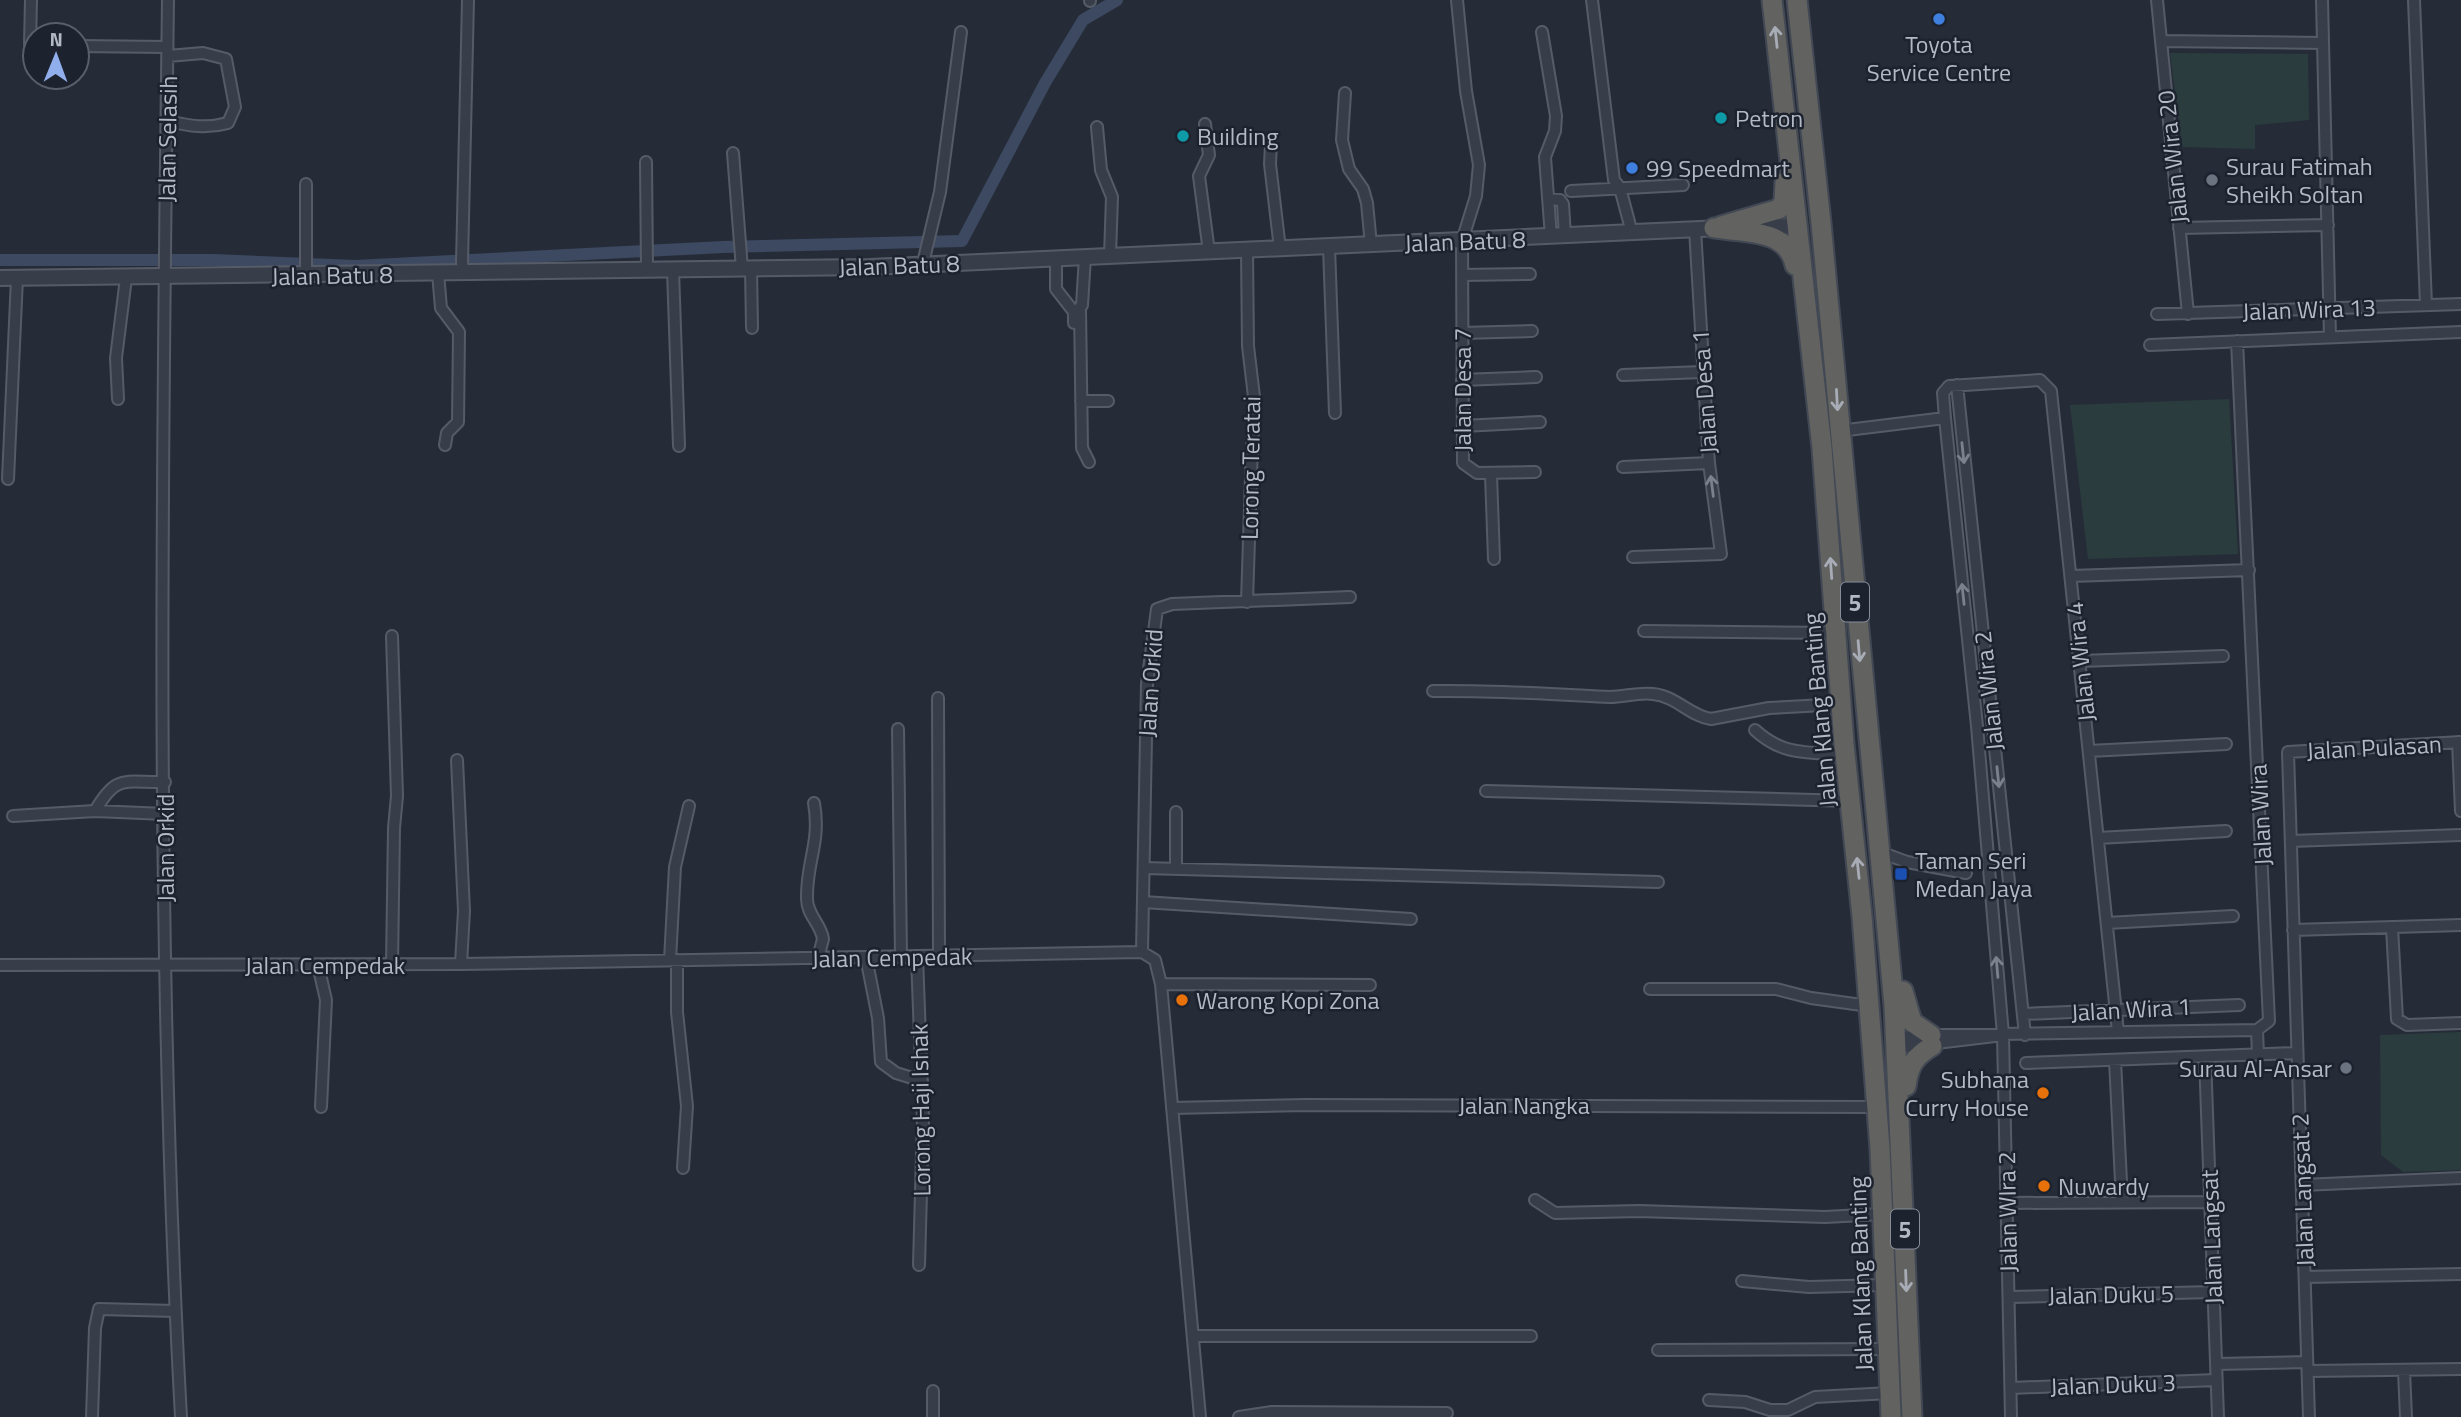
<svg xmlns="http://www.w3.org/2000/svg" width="2461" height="1417" font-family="'Titillium Web',sans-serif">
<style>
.green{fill:#2a3c3d}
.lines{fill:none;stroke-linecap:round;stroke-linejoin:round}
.canal{stroke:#3c4960;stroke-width:12}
.minor-casing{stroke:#565c67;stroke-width:14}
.tertiary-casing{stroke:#565c67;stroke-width:18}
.trunk-casing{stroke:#434954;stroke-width:23}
.minor{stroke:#383e49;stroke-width:10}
.tertiary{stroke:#383e49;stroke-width:14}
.trunk{stroke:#626260;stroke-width:19}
.oneway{stroke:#a7acb6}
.oneway2{stroke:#7c828d}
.shop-dot{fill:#3f7fe0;stroke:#1d232e;stroke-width:2.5}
.culture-dot{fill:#0f9aa8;stroke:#1d232e;stroke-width:2.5}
.worship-dot{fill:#6b7280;stroke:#1d232e;stroke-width:2.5}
.transit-dot{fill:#1a4fb4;stroke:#1d232e;stroke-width:2.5}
.food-dot{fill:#e8710a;stroke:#1d232e;stroke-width:2.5}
.labels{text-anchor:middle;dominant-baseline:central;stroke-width:5;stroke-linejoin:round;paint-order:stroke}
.shield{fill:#1d232e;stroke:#868c98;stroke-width:2}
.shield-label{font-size:23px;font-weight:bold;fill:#b3b9c5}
.poi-label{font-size:24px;fill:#b3b9c5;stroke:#1d232e;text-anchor:start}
.street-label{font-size:24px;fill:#b3b9c5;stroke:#1d232e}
</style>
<rect width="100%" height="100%" fill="#252c38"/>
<path class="green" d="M2170,53L2308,54L2309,120L2255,125V149L2182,147Z
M2229,399L2238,554L2088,559L2070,405Z
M2461,1032V1170L2403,1172L2381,1155L2380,1035Z"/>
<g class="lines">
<path class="canal" d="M0,260H213L355,266L723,247L962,241L1045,83L1083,20L1117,0"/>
<g class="minor-casing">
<path id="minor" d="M31,0L30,44L35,45
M168,0C162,472 155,946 181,1417
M1457,0L1466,91L1479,165L1476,196L1462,241L1463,463L1477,473L1535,472
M1592,0L1614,180L1620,188L1632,233
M2157,0L2188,314
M2322,0L2330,337
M2414,0L2426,305
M1090,1V0
M1542,32L1556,116L1555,131L1545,157L1551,237
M2161,41L2323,43
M77,46L167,47
M168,56L203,53L226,59L235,107L228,123C206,129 190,126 168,121
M1345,93L1342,140L1349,169L1363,189L1367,203L1371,245
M1205,124L1209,155L1199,176L1209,252
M1097,127L1101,170L1112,197L1110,256
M1271,144L1270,164L1280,249
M733,153L742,269
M646,162L647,270
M1571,191L1683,185
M1548,199L1560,200L1563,204L1565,236
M2179,228L2328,225
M1329,247L1335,413
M1056,259V289L1074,312V323
M923,263L940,192L961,32
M751,268L752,328
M673,270L679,446
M438,273L441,308L459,332L458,422L447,433L445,445
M464,273L462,263L468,0
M306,275V184
M1462,275L1530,274
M1080,309L1082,448L1089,462
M1077,311L1082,305L1085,257
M2157,314L2461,304
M1462,333L1532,331
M2150,345L2461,332
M1623,375L1703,372
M1462,380L1536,377
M1957,385L2025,1035
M118,399L116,358L126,278
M1081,401H1108
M1463,426L1540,422
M1839,431L1945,418
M1623,467L1709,463
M1491,475L1494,559
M8,479L17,278
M1633,557L1721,554L1709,463L1695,229
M2071,576L2249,570
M1247,602L1252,446L1255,405L1248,346L1247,250
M1644,631L1836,633
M2080,661L2223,656
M1433,691C1492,690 1551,694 1610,697C1624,697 1639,692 1653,694C1676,696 1690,716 1711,719L1769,708L1842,704
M938,698L939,956
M898,729L901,956
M1755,730C1783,756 1808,752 1846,755
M2458,742L2461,811
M2089,751L2226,744
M457,760L464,911L461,964
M1486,791L1851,801
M814,803C821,843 806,862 807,899C807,915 821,924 823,939L818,958
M95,811C117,773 124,783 165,782
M13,816L95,811L165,814
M2098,838L2226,831
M2291,841L2461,835
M1880,852L1907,862L1966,873
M1144,868L1658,882
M1176,869V812
M1143,902L1411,919
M2107,923L2233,916
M2392,927L2397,1019L2407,1025L2461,1023
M2293,930L2461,925
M1142,952L1147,684L1157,609L1172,604L1350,597
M917,956L923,1119L919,1265
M866,957L878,1018L881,1062L896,1073L922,1081
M670,960L675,867L689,806
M677,960V1012L687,1106L683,1168
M0,965L461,964L1142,952L1155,960L1161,984L1200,1417
M318,965L326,1000L321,1107
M392,965L394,828L397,796L392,636
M1161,984L1370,985
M1650,989H1776L1811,998L1869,1006
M2023,1014L2239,1005
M2257,1030L2258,1055
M2003,1035L1903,1047L1897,1041L1902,1037L1931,1035L2257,1030L2269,1021L2237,341
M2205,1057L2218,1417
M2115,1060L2122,1202
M2026,1063L2297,1053
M1172,1108L1306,1105L1875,1107
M2302,1185L2461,1178
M1535,1200L1555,1213L1639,1211L1825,1217L1881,1214
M2007,1203L2210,1202
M2305,1277L2461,1274
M1742,1281L1809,1287L1885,1285
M2009,1297L2213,1292
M1193,1336H1531
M1658,1350L1888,1349
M2216,1364L2307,1362
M2308,1371L2461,1369
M2404,1371L2406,1417
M2011,1388L2216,1380
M933,1391V1417
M1709,1400L1745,1402L1770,1410H1788L1815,1397L1890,1393
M92,1417L95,1328L99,1309L175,1311
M1239,1417L1272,1412L1447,1413
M2011,1417L2003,1035L1977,726L1945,418L1943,393L1949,386L2040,380L2051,391L2118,1032
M2309,1417L2288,752L2461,742"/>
</g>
<g class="tertiary-casing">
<path id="tertiary" d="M1753,227L1797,226
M0,278L870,267L1722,228"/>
</g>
<g class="trunk-casing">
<path id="trunk" d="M1772,0L1822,448L1844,744L1862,916L1880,1148L1891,1417
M1797,0L1821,223L1894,1005L1912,1417
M1721,226L1779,209L1784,202L1785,182
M1714,228C1744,233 1787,228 1795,265
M1903,991L1912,1022L1931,1035
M1906,1086C1909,1065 1914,1057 1932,1046"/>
</g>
<use href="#minor" class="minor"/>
<use href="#tertiary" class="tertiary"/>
<use href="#trunk" class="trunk"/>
</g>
<defs><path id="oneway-shaft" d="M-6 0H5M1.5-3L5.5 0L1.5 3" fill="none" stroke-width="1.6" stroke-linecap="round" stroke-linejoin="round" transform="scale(1.75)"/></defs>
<g class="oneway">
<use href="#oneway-shaft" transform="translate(1776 37) rotate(-96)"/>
<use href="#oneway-shaft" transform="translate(1837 400) rotate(87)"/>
<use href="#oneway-shaft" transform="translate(1831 568) rotate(-94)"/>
<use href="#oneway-shaft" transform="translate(1859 651) rotate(85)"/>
<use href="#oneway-shaft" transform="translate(1858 868) rotate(-96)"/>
<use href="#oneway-shaft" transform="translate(1906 1281) rotate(88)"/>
</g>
<g class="oneway2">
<use href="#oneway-shaft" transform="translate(1963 453) rotate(84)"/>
<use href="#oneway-shaft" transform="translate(1712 486) rotate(-97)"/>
<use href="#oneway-shaft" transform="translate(1963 594) rotate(-96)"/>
<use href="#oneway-shaft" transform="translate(1998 777) rotate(84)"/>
<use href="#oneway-shaft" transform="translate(1997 967) rotate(-95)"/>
</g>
<g class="shop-dot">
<circle cx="1939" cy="19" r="7"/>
<circle cx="1632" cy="168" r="7"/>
</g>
<g class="culture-dot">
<circle cx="1721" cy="118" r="7"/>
<circle cx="1183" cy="136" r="7"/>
</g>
<g class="worship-dot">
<circle cx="2212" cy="180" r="7"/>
<circle cx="2346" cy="1068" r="7"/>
</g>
<rect class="transit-dot" x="1894" y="867" width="14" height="14" rx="3.5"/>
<g class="food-dot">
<circle cx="1182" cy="1000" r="7"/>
<circle cx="2043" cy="1093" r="7"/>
<circle cx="2044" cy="1186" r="7"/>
</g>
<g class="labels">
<g class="shield">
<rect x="1841" y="582.5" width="28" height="39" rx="5"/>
<rect x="1891" y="1209.5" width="28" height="39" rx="5"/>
</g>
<g class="shield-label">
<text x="1855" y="602">5</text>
<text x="1905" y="1229">5</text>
</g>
<g class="poi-label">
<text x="1939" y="44" text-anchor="middle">Toyota<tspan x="1939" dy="28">Service Centre</tspan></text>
<text x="1735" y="118">Petron</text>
<text x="1197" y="136">Building</text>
<text x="2226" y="166">Surau Fatimah<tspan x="2226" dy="28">Sheikh Soltan</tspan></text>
<text x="1646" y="168">99 Speedmart</text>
<text x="1915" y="860">Taman Seri<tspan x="1915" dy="28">Medan Jaya</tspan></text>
<text x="1196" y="1000">Warong Kopi Zona</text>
<text x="2332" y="1068" text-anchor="end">Surau Al-Ansar</text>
<text x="2029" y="1079" text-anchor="end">Subhana<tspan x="2029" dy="28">Curry House</tspan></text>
<text x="2058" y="1186">Nuwardy</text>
</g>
<g class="street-label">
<text transform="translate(167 139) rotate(-89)">Jalan Selasih</text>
<text transform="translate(2172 157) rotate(-96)">Jalan Wira 20</text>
<text transform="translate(1465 241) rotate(-2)">Jalan Batu 8</text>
<text transform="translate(899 265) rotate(-2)">Jalan Batu 8</text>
<text transform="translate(332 275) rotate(-1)">Jalan Batu 8</text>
<text transform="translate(2309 309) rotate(-2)">Jalan Wira 13</text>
<text transform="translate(1462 390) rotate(-90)">Jalan Desa 7</text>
<text transform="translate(1704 392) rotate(-94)">Jalan Desa 1</text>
<text transform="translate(1250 468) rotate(-89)">Lorong Teratai</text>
<text transform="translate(2080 662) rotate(-96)">Jalan Wira 4</text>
<text transform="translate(1150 683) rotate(-86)">Jalan Orkid</text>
<text transform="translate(1988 691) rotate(-96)">Jalan Wira 2</text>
<text transform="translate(1819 710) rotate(-95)">Jalan Klang Banting</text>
<text transform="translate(2374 747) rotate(-3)">Jalan Pulasan</text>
<text transform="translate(2260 815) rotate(-93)">Jalan Wira</text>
<text transform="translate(165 848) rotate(-90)">Jalan Orkid</text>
<text transform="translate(892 957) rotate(-1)">Jalan Cempedak</text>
<text x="325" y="965">Jalan Cempedak</text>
<text transform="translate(2131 1009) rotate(-3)">Jalan Wira 1</text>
<text x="1524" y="1105">Jalan Nangka</text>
<text transform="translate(920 1110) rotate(-91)">Lorong Haji Ishak</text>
<text transform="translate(2302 1190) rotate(-92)">Jalan Langsat 2</text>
<text transform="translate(2007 1212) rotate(-91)">Jalan WIra 2</text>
<text transform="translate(2211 1237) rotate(-92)">Jalan Langsat</text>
<text transform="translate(1860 1274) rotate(-92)">Jalan Klang Banting</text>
<text transform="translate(2111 1294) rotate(-1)">Jalan Duku 5</text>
<text transform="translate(2113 1384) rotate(-2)">Jalan Duku 3</text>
</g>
</g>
<g transform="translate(56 56) rotate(1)"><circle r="33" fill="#1d232e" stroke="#595f6a" stroke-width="2"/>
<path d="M0-5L12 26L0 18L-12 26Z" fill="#91aeec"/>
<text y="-10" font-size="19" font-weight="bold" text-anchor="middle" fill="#b3b9c5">N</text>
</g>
</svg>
